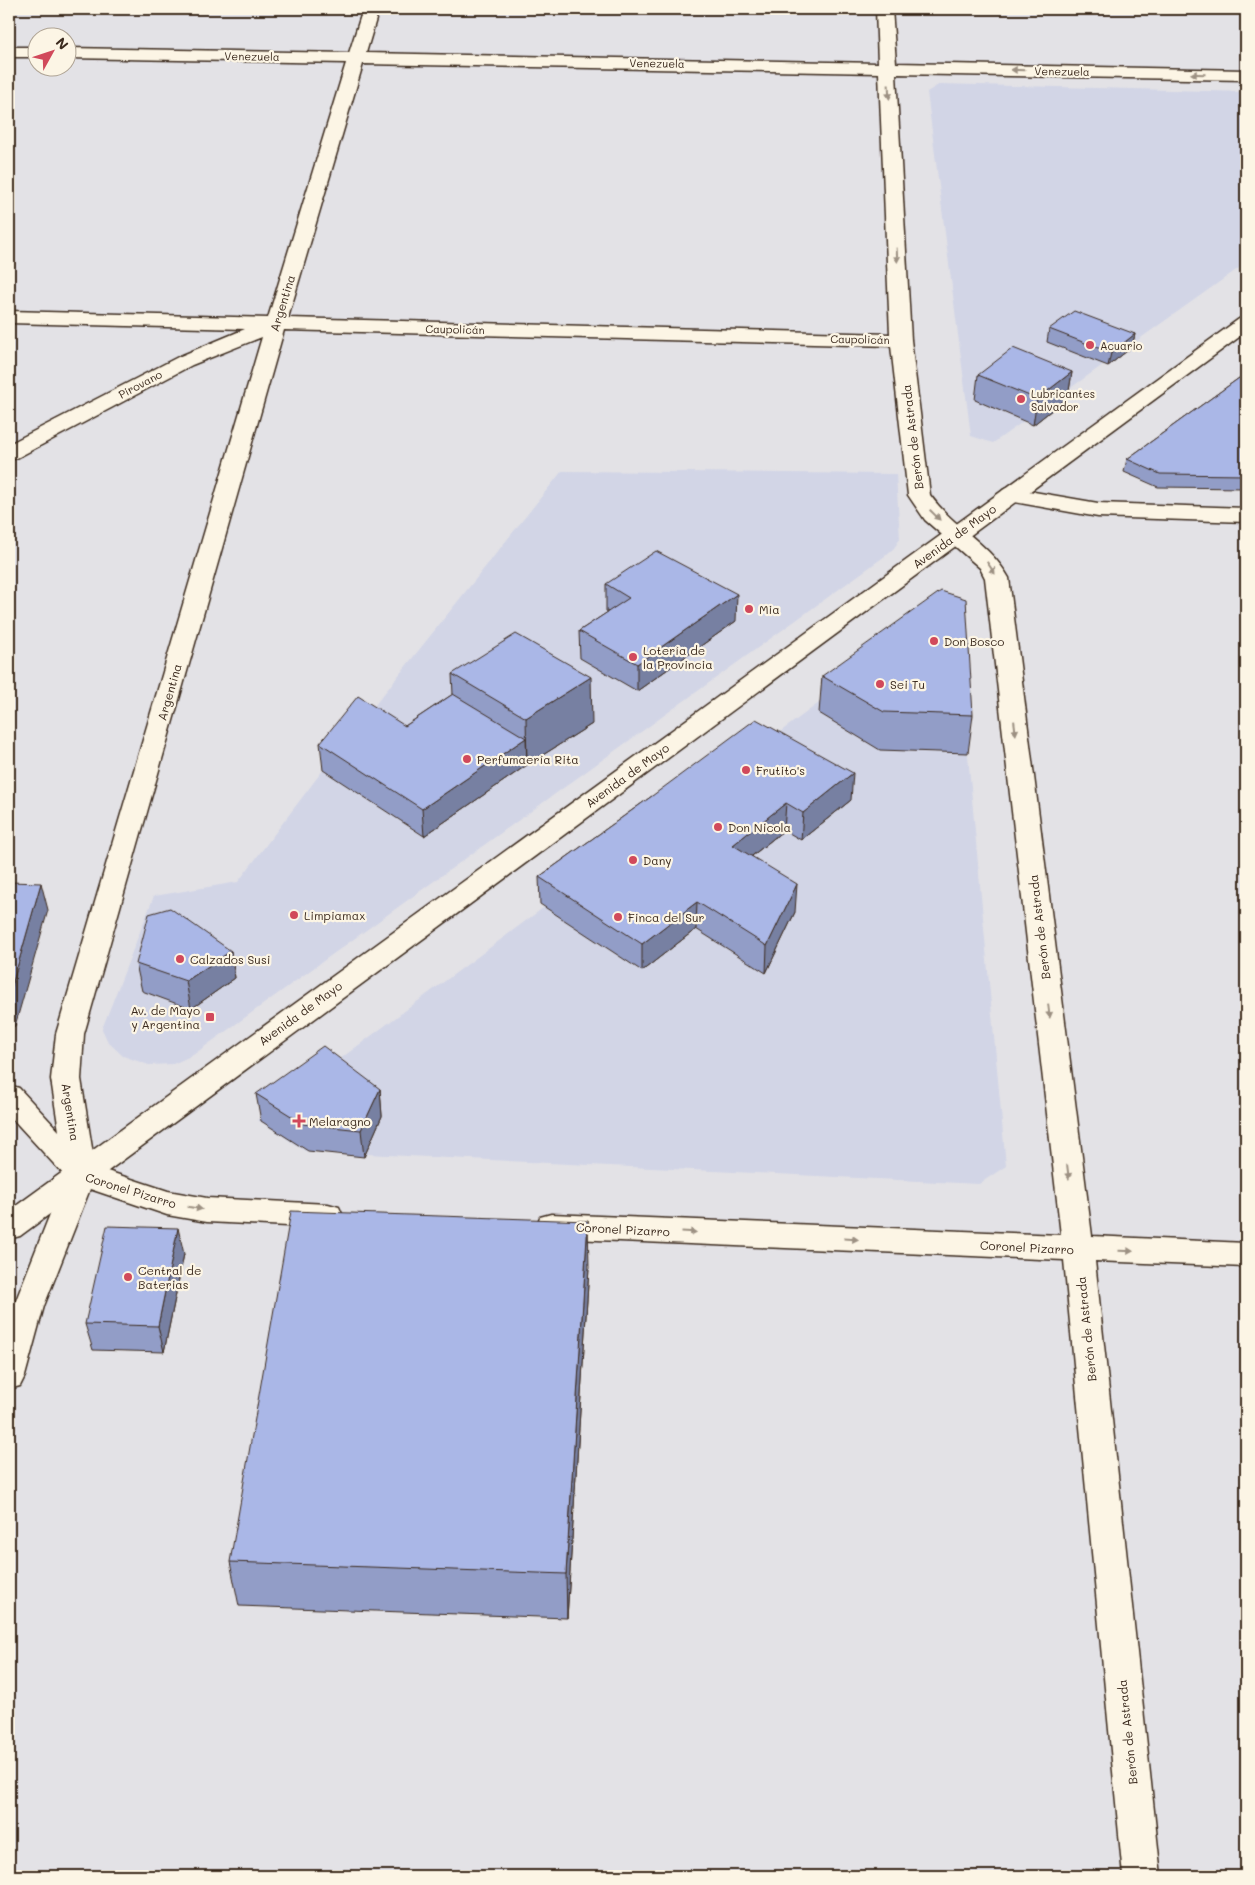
<svg xmlns="http://www.w3.org/2000/svg" width="1255" height="1885" font-family="Mali,sans-serif">
<style>
.built{fill:#d2d5e6}
.lines{fill:none;stroke-linecap:round;stroke-linejoin:round}
.street-casing{stroke:#3b2a1e;stroke-width:3}
.secondary-casing{stroke:#3b2a1e;stroke-width:3}
.street{fill:#fcf5e5;fill-rule:evenodd}
.secondary{fill:#fcf5e5;fill-rule:evenodd}
.wall{fill:#929dc7;stroke:#3b2a1e}
.shaded-wall{fill:#7780a2;stroke:#3b2a1e}
.building{fill:#aab7e7;stroke:#3b2a1e}
.oneway{fill:#9c9082}
.poi-dot{fill:#d1495b;stroke:#fcf5e5;stroke-width:2}
.labels{text-anchor:middle;dominant-baseline:central;stroke-width:4.5;stroke-linejoin:round;paint-order:stroke}
.far-street-label{font-size:11px;fill:#3b2a1e;stroke:#fcf5e5}
.far-poi-label{font-size:11px;fill:#3b2a1e;stroke:#fcf5e5;text-anchor:start}
.street-label{font-size:12px;fill:#3b2a1e;stroke:#fcf5e5}
.poi-label{font-size:12px;fill:#3b2a1e;stroke:#fcf5e5;text-anchor:start}
</style>
<rect width="100%" height="100%" fill="#e3e2e6"/>
<filter id="ink" filterUnits="userSpaceOnUse"><feTurbulence type="fractalNoise" baseFrequency=".02" numOctaves="2"/><feDisplacementMap in="SourceGraphic" scale="10" xChannelSelector="R" yChannelSelector="G"/><feConvolveMatrix kernelMatrix="1 2 1 2 8 2 1 2 1" color-interpolation-filters="sRGB"/></filter>
<g filter="url(#ink)">
<path class="built" d="M940,84L1246,92V263L993,443L971,436L927,92Z
M562,471L896,474L900,539L894,548L885,556L193,1055L173,1064L149,1065L123,1056L108,1042L102,1029L154,896L238,882L323,770Z
M936,616L956,626L1006,1166L979,1184L305,1151L258,1120Z"/>
<g class="lines">
<g class="street-casing">
<path id="street" d="M363,9H379L366,53L878,63L876,9H892L896,63L1246,70V80L896,74L911,340L930,495C953,527 989,543 1009,578L1092,1236L1246,1243V1267L1095,1261L1161,1876H1123L1064,1260L551,1238L540,1235L536,1226L540,1217L551,1214L1061,1235L985,578L980,568L925,520L908,495L891,346L284,330L84,1034L81,1079L95,1167L168,1191L207,1198L328,1204L339,1207L343,1216L339,1225L328,1228L207,1222L167,1215L90,1189L44,1306L25,1376L20,1386L9,1389V1318L65,1176L9,1115V1085L19,1088L59,1131L51,1079L56,1034L262,337L192,365L17,458L9,460V444L178,357L245,329L9,323V311L268,318L346,63L68,58V48L349,53ZM363,64L879,73L890,334L288,318Z
M9,47H38V57H9Z
M1011,488L1098,503L1246,508V522L1098,517L1003,500L1000,495L1003,490Z"/>
</g>
<g class="secondary-casing">
<path id="secondary" d="M1246,317V332L20,1236L9,1239V1211L1239,319Z"/>
</g>
<use href="#street" class="street"/>
<use href="#secondary" class="secondary"/>
</g>
<path class="wall" d="M1049,329L1135,334L1132,347L1108,366L1047,342Z
M1072,372L1068,397L1033,425L975,400L978,375Z
M1246,373V488L1158,487L1124,472L1127,459Z
M606,584L736,621L637,691L580,658L579,631L608,612L606,611Z
M452,674L592,724L527,765L424,836L323,770L320,743L405,726L453,694Z
M822,676L973,715L968,753L880,750L819,713Z
M652,796L851,800L801,840L784,830L752,856L795,912L766,973L696,929L642,971L540,904L539,877Z
M231,951L235,978L191,1009L142,991L136,964Z
M380,1089L382,1116L364,1157L308,1151L261,1121L256,1094Z
M184,1254L164,1352L93,1350L85,1324Z
M589,1268L567,1618L239,1606L230,1562Z"/>
<path class="shaded-wall" d="M1135,334L1132,347L1108,366L1111,353Z
M1072,372L1068,397L1033,425L1037,399Z
M737,594L736,621L637,691V664Z
M591,677L592,724L527,765L526,718Z
M526,738L527,765L424,836L422,809Z
M853,773L851,800L801,840L803,813Z
M786,803L784,830L732,872L733,845Z
M41,883L48,910L15,1026L9,1029V996Z
M797,884L795,912L766,973L767,946Z
M697,902L696,929L642,971V944Z
M231,951L235,978L191,1009L186,981Z
M380,1089L382,1116L364,1157L361,1130Z
M588,1221L589,1268L567,1618L566,1574Z
M178,1228L184,1254L164,1352L158,1326Z"/>
<path class="building" d="M1074,311L1135,334L1111,353L1049,329Z
M1013,348L1072,372L1037,399L978,375Z
M1246,373V475L1160,474L1127,459Z
M656,551L737,594L637,664L579,631L629,598L606,584Z
M941,591L966,599L973,715L884,712L822,676Z
M516,634L591,677L526,718L452,674Z
M453,694L526,738L422,809L320,743L358,696L405,726Z
M756,719L853,773L803,813L786,803L733,845L797,884L767,946L697,902L642,944L539,877L652,796Z
M9,882L41,883L9,996Z
M170,908L231,951L186,981L136,964L149,914Z
M323,1046L380,1089L361,1130L304,1124L256,1094Z
M291,1211L588,1221L566,1574L230,1562Z
M107,1226L178,1228L158,1326L85,1324Z"/>
<defs><path id="oneway-solid" d="M-6-.8H1V-3.2L6.5 0L1 3.2V.8H-6Z" transform="scale(1.25)"/></defs>
<g class="oneway">
<use href="#oneway-solid" transform="translate(1018 70) rotate(-179)"/>
<use href="#oneway-solid" transform="translate(1198 74) rotate(-179)"/>
<use href="#oneway-solid" transform="translate(889 92) rotate(87)"/>
<use href="#oneway-solid" transform="translate(897 255) rotate(87)"/>
<use href="#oneway-solid" transform="translate(935 515) rotate(45)"/>
<use href="#oneway-solid" transform="translate(991 568) rotate(56)"/>
<use href="#oneway-solid" transform="translate(1015 728) rotate(83)"/>
<use href="#oneway-solid" transform="translate(1049 1011) rotate(83)"/>
<use href="#oneway-solid" transform="translate(1068 1172) rotate(83)"/>
<use href="#oneway-solid" transform="translate(195 1208) rotate(10)"/>
<use href="#oneway-solid" transform="translate(689 1232) rotate(3)"/>
<use href="#oneway-solid" transform="translate(851 1239) rotate(3)"/>
<use href="#oneway-solid" transform="translate(1126 1251) rotate(2)"/>
</g>
</g>
<g class="poi-dot">
<circle cx="1090" cy="345" r="5"/>
<circle cx="1021" cy="399" r="5"/>
<circle cx="749" cy="609" r="5"/>
<circle cx="934" cy="641" r="5"/>
<circle cx="633" cy="657" r="5"/>
<circle cx="880" cy="684" r="5"/>
<circle cx="467" cy="759" r="5"/>
<circle cx="746" cy="770" r="5"/>
<circle cx="718" cy="827" r="5"/>
<circle cx="633" cy="860" r="5"/>
<circle cx="294" cy="915" r="5"/>
<circle cx="618" cy="917" r="5"/>
<circle cx="180" cy="959" r="5"/>
<rect x="205" y="1012" width="10" height="10" rx="2.5"/>
<path d="M296.5 1113.5h5v5h5v5h-5v5h-5v-5h-5v-5h5z"/>
<circle cx="128" cy="1277" r="5"/>
</g>
<g class="labels">
<g class="far-street-label">
<text transform="translate(252 56) rotate(1)">Venezuela</text>
<text transform="translate(657 63) rotate(1)">Venezuela</text>
<text transform="translate(1062 71) rotate(1)">Venezuela</text>
<text transform="translate(455 329) rotate(1)">Caupolicán</text>
<text transform="translate(860 339) rotate(1)">Caupolicán</text>
<text transform="translate(140 384) rotate(-28)">Pirovano</text>
</g>
<g class="far-poi-label">
<text x="1100" y="345">Acuario</text>
<text x="1031" y="393">Lubricantes<tspan x="1031" dy="13">Salvador</tspan></text>
</g>
<g class="street-label">
<text transform="translate(282 303) rotate(-73)">Argentina</text>
<text transform="translate(912 437) rotate(-97)">Berón de Astrada</text>
<text transform="translate(954 536) rotate(-36)">Avenida de Mayo</text>
<text transform="translate(169 692) rotate(-74)">Argentina</text>
<text transform="translate(627 775) rotate(-36)">Avenida de Mayo</text>
<text transform="translate(1039 927) rotate(-97)">Berón de Astrada</text>
<text transform="translate(300 1013) rotate(-36)">Avenida de Mayo</text>
<text transform="translate(71 1112) rotate(81)">Argentina</text>
<text transform="translate(131 1190) rotate(17)">Coronel Pizarro</text>
<text transform="translate(623 1229) rotate(3)">Coronel Pizarro</text>
<text transform="translate(1027 1247) rotate(3)">Coronel Pizarro</text>
<text transform="translate(1086 1329) rotate(-96)">Berón de Astrada</text>
<text transform="translate(1127 1732) rotate(-96)">Berón de Astrada</text>
</g>
<g class="poi-label">
<text x="759" y="609">Mia</text>
<text x="944" y="641">Don Bosco</text>
<text x="643" y="650">Lotería de<tspan x="643" dy="14">la Provincia</tspan></text>
<text x="890" y="684">Sei Tu</text>
<text x="477" y="759">Perfumaería Rita</text>
<text x="756" y="770">Frutito's</text>
<text x="728" y="827">Don Nicola</text>
<text x="643" y="860">Dany</text>
<text x="304" y="915">Limpiamax</text>
<text x="628" y="917">Finca del Sur</text>
<text x="190" y="959">Calzados Susi</text>
<text x="200" y="1010" text-anchor="end">Av. de Mayo<tspan x="200" dy="14">y Argentina</tspan></text>
<text x="309" y="1121">Melaragno</text>
<text x="138" y="1270">Central de<tspan x="138" dy="14">Baterias</tspan></text>
</g>
</g>
<rect width="1255" height="1885" fill="none" stroke="#fcf5e5" stroke-width="30"/>
<rect x="15" y="15" width="1225" height="1855" fill="none" stroke="#3b2a1e" stroke-width="2" filter="url(#ink)"/>
<g transform="translate(52 52) rotate(50)"><circle r="24" fill="#fcf5e5" stroke="#afa495"/>
<path d="M0-4L9 19L0 12L-9 19Z" fill="#d1495b"/>
<text y="-8" font-size="14" font-weight="bold" text-anchor="middle" fill="#3b2a1e">N</text>
</g>
</svg>
